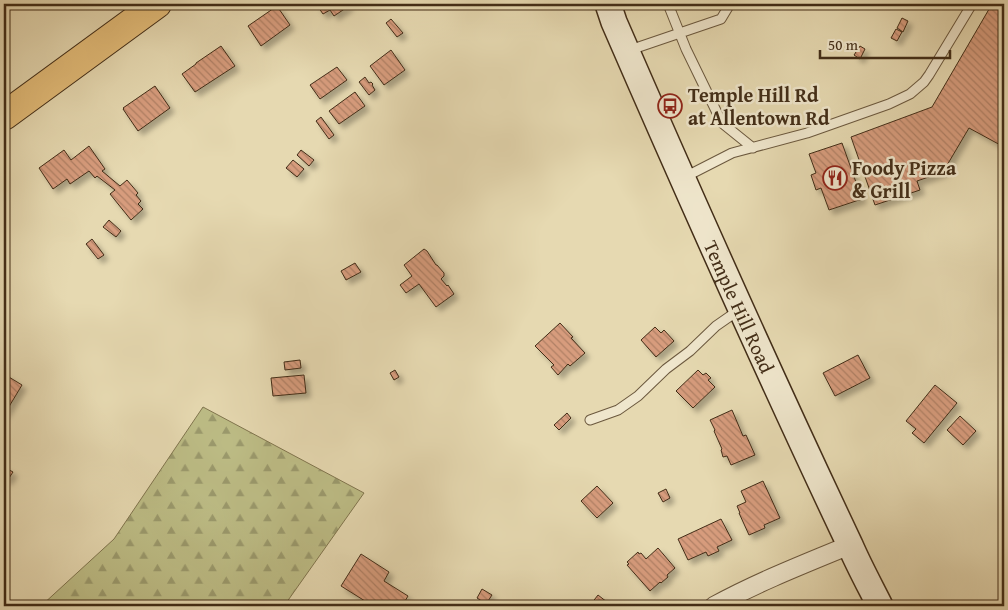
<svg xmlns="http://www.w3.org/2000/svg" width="1008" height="610" font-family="'Gentium Book Plus',serif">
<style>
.forest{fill:url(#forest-firs);stroke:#80754e}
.building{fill:url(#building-back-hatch);stroke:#422d17;filter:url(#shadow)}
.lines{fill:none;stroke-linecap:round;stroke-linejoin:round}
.lane-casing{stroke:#6b583e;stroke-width:11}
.street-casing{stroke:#6b583e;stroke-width:20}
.secondary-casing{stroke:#422d17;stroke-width:28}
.primary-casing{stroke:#422d17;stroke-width:30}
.lane{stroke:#efe6cc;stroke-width:9}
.street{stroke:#efe6cc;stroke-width:18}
.secondary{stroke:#efe6cc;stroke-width:25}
.primary{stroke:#e3bc78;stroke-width:28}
.labels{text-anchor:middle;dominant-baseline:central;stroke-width:5;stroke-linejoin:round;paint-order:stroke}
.poi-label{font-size:20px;font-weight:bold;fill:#422d17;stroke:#efe6cc;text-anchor:start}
.street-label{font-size:20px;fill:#422d17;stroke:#efe6cc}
</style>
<defs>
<pattern id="forest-firs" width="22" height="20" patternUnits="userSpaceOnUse" patternTransform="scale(1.25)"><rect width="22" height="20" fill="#bdbd86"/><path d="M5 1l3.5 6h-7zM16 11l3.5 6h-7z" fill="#9b9a6d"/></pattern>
<pattern id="building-back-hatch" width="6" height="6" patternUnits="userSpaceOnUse" patternTransform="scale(1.25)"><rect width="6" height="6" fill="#d79c7d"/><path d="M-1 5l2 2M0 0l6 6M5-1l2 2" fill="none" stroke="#b08065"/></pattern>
<filter id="shadow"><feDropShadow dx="4.5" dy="4.5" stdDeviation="2.5" flood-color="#0004"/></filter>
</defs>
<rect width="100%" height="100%" fill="#e6d9b1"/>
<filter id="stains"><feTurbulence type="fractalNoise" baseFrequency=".004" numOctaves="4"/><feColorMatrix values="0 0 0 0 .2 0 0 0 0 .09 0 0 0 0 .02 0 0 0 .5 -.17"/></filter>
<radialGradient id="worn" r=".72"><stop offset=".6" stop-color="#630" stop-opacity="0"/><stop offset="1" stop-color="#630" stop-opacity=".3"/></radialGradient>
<path class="forest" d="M203,407L364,493L284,606H41L114,539Z"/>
<path class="building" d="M316,4H348L349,6L334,16L330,10L323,14Z
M992,4H1004V147L969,128L943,172L917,181L920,190L875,205L851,137L932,107Z
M277,6L290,25L261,46L248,26Z
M902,18L908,21L903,32L897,28Z
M391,19L403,33L397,37L386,23Z
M896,29L902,32L897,41L891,38Z
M221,46L235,66L195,92L182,74L196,64V63Z
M860,46L865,49L860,59L854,55Z
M391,50L405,70L384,85L370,66Z
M337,67L347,80L320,99L310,85Z
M365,77L369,83L371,82L373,84L372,85L375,90L369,95L359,82Z
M155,86L170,108L138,131L123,109H124L123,108Z
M355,92L365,106L339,124L329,111Z
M321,117L334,135L329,139L316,121Z
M842,143L862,199L829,210L821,188L816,190L811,175L816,173L809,154Z
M89,146L105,169L102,171L120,186L127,180L138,193L136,195L141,201L138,204L143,209L131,220L110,194L115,190L97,176L95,178L89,171L70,184L67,179L53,189L39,168L64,150L71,160Z
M301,150L314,160L309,166L297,155Z
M293,160L304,169L297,177L286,168Z
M109,220L121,231L116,237L103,227Z
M92,239L104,255L98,259L86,244Z
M424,249L427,251L436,265H437L444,273V276L441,279L447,286L448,285L454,294L436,307L419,284L406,293L400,285L412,276L404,265Z
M355,263L361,272L346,280L341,271Z
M560,323L573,337L571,338L585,353L570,366L568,364L558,375L551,367L554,365L535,346Z
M655,327L661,333L664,330L674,341L656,357L641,340Z
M858,355L870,378L835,396L823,373Z
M300,360L301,368L285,370L284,362Z
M395,370L399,377L394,380L390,373Z
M698,370L703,375L706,373L711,378L708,380L715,387L693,408L676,391Z
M4,374L22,385L4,415Z
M304,375L306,393L273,396L271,378Z
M935,385L957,403L924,443L912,433L916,429L906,421Z
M732,410L743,436L746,435L755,455L731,465L727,456L723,457L721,450L722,449L714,431L715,430L710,420Z
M567,413L571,418L559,430L554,425Z
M960,416L976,431L963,445L947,430Z
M4,467L13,472L7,481L4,479Z
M763,481L780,518L764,525L765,528L749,535L739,513H740L737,506L746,502L741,491Z
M597,486L613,503L597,518L581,501Z
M666,489L670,498L663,502L658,493Z
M721,519L732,540L717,547L719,551L708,556L706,552L688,560L678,539Z
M658,548L675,568L667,575L668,577L661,583L660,582L650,591L627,565L629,564L627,562L638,552L639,554L641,553L646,559Z
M361,554L389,572L384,581L408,596L402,606H373L341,586Z
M482,589L492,595L486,604L477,598Z
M598,595L612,606H595L591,604Z"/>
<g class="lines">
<g class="lane-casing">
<path id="lane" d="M668,4L686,49L722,123L753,148
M627,51L721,19L730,4
M683,178L732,153L807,133L889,104L910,94L924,82L929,75L972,4
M590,420L618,410L638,396L666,369L690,351L716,326L739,310"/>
</g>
<g class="street-casing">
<path id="street" d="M714,606C758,582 804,564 850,545"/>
</g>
<g class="secondary-casing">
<g id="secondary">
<path id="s1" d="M608,4L614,22C690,197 768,372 850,545C859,566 870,586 880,606"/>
</g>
</g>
<g class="primary-casing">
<path id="primary" d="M4,116L157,4"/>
</g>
<use href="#lane" class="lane"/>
<use href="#street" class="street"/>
<use href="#secondary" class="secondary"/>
<use href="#primary" class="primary"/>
</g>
<defs>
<g id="bus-ring" transform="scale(1.25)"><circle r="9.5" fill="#efe6cc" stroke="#8f2418" stroke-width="1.5"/><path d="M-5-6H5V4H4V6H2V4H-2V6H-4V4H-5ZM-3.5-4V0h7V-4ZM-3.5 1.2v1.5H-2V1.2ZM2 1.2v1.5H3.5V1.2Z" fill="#8f2418"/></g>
<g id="restaurant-ring" transform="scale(1.25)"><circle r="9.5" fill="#efe6cc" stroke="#8f2418" stroke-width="1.5"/><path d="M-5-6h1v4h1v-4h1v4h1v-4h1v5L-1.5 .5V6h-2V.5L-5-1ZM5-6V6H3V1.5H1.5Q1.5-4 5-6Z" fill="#8f2418"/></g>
</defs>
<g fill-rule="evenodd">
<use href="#bus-ring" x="670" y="106"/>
<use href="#restaurant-ring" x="835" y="178"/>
</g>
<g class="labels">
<g class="poi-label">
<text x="688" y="94">Temple Hill Rd<tspan x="688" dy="23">at Allentown Rd</tspan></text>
<text x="852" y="167">Foody Pizza<tspan x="852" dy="23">&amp; Grill</tspan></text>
</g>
<g class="street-label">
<text stroke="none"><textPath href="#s1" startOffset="330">Temple Hill Road</textPath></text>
</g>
</g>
<rect width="1008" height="610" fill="none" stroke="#e6d9b1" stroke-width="20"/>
<rect x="5" y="5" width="998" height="600" fill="none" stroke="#422d17" stroke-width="2.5"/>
<rect x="10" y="10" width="988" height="590" fill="none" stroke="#422d17"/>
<path d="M820 50v8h130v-8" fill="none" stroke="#422d17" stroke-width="2.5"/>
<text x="828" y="50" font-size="15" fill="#422d17" stroke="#efe6cc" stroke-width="4" paint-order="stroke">50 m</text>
<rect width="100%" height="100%" filter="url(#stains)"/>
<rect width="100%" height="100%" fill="url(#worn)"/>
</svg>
